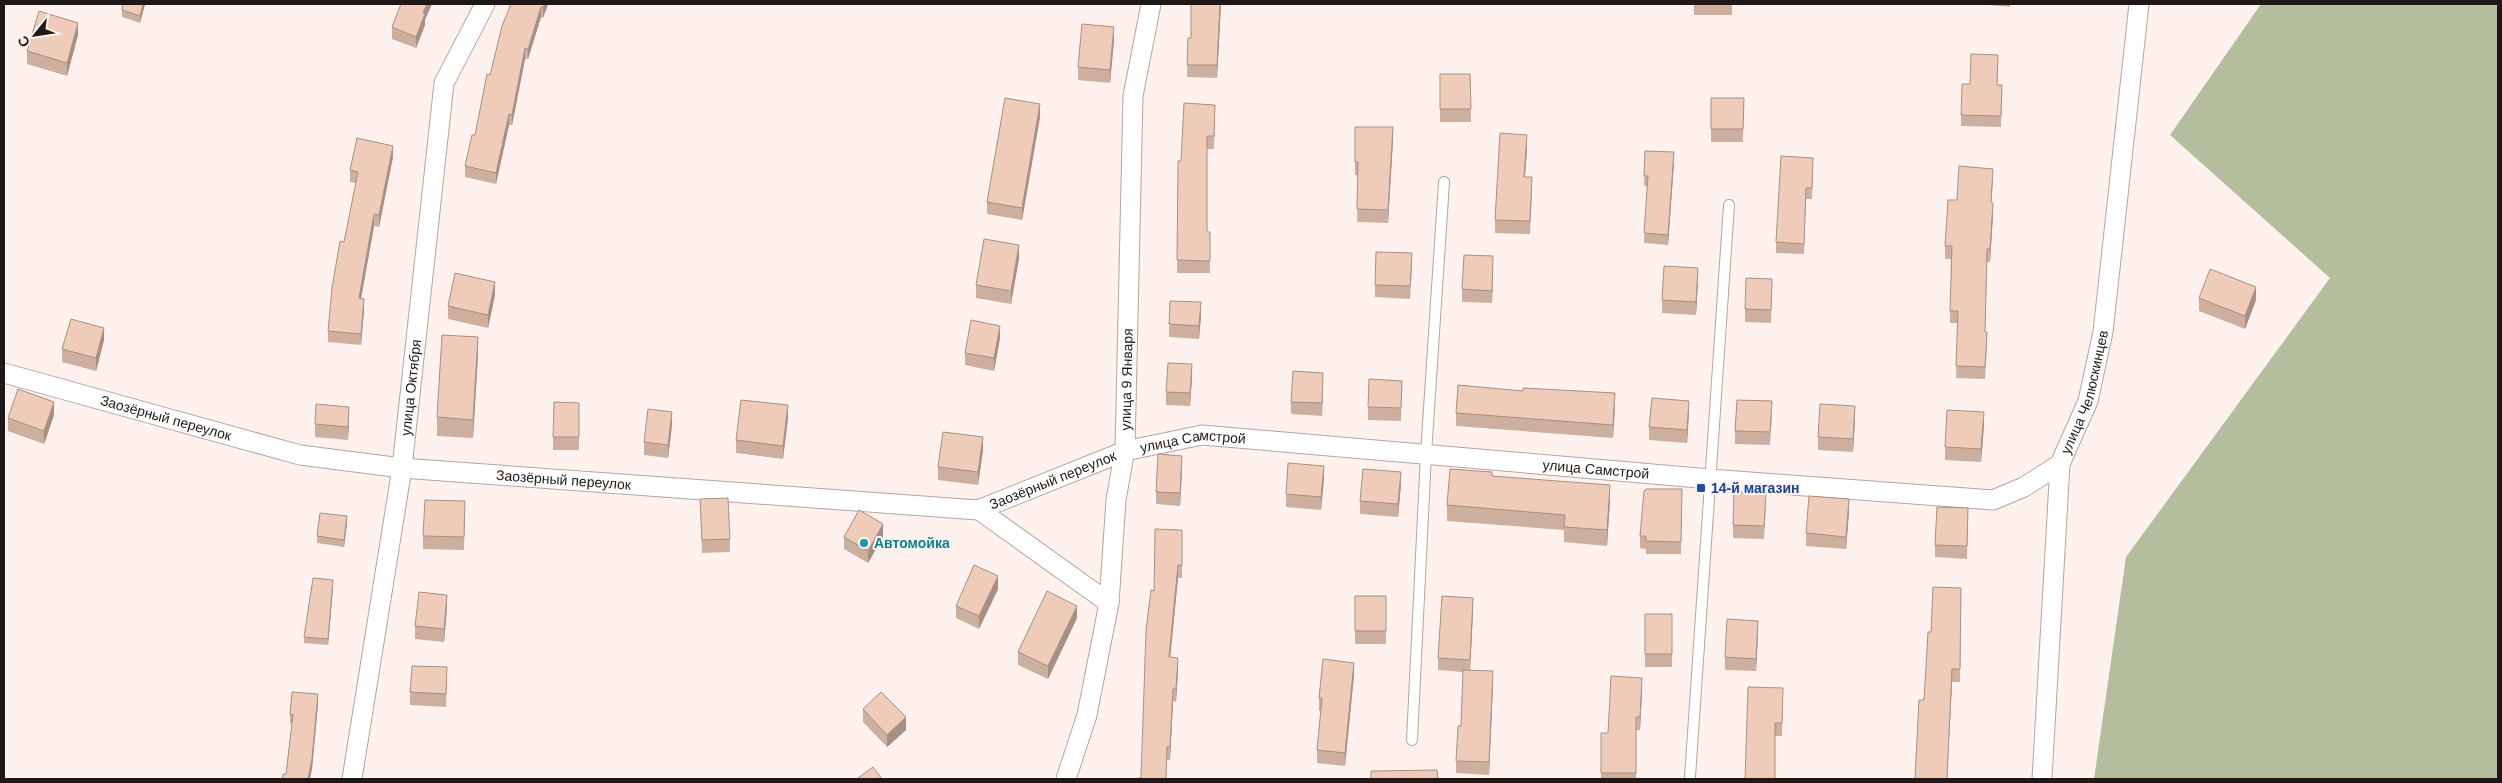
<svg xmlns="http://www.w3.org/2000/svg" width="2502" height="783" font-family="Arial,sans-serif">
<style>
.forest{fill:#b4bd9d}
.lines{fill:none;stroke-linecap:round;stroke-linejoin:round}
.service-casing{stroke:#b8a49d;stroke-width:12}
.minor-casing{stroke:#b8a49d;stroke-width:21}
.service{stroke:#fff;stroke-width:10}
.minor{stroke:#fff;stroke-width:19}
.wall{fill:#cdaf9f}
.shaded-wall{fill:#a78f82}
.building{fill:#eeccb9;stroke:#a78f82}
.transit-dot{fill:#1a4fb4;stroke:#fff2ee;stroke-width:2}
.culture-dot{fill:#0f9aa8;stroke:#fff2ee;stroke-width:2}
.labels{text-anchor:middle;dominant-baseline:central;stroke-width:4;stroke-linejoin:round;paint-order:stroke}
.street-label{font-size:14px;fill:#1f1816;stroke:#fff2ee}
.transit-label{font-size:14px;font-weight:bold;fill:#164399;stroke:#fff2ee;text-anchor:start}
.culture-label{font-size:14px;font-weight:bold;fill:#0d838f;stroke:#fff2ee;text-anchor:start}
</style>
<rect width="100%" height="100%" fill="#fff2ee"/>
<path class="forest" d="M2261,4H2498V779H2094L2126,557L2330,278L2170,135Z"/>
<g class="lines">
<g class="service-casing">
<path id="service" d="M1412,740L1426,454L1444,182
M1690,777L1729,205"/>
</g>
<g class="minor-casing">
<g id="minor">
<path id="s1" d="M4,373L300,455L402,468L978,510L1125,451L1202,435L1710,479L1993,500L2024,487L2060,464"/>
<path d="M979,510L1109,603"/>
<path id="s2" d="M352,779L402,468L444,83L485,4"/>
<path id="s3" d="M1066,779L1087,715L1109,603L1116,500L1125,449L1133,96L1151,4"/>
<path id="s4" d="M2042,779L2060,464L2088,401L2103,332L2139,4"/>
</g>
</g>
<use href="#service" class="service"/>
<use href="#minor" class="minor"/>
</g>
<path class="wall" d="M123,4H145L140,23L122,17V10Z
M511,4H548L543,18L541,17L528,59H525L512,125H509L496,184L465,177V166L475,135L490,75Z
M1191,4H1221L1217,78L1187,77L1188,38H1191Z
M1694,4H1732V15H1694Z
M1979,4H2010V7Z
M425,20V25L416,48L392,39V27Z
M78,35L67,76L27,64V51Z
M1114,40L1110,83L1078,80V67Z
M1998,66L1997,85L2002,96L2001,127L1961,126V115L1970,84Z
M1440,74H1470L1471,122H1440Z
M1711,98H1744L1743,142H1711Z
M1040,117L1022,220L987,214V202Z
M1215,118L1214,149H1207V232H1210V273H1177L1178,161H1181Z
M1355,127L1393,140L1388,223L1357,222L1358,175H1355Z
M1527,148L1525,177L1532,190L1530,234L1495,233V220Z
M1645,151L1674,162L1668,245L1644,243L1647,186H1644Z
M393,157L379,227L374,226L361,298L364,310L361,345L328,342V331L344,242L356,183L350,182V170Z
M1813,168L1812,199H1806L1804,254L1776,253V242Z
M1993,181L1991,202L1993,215L1990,262H1987L1985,332L1987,345L1985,379L1956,378L1958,323H1950L1951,259H1945V246L1957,200Z
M1019,258L1011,304L976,298V285Z
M1412,266L1410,299L1375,297V285Z
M1493,269L1492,303L1462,302V289Z
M1698,281L1696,315L1662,313V300Z
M1772,292L1771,323L1745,322V309Z
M495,295L488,328L448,319V306Z
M2199,298L2256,300L2245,329L2199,311Z
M1201,315L1199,339L1169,337V324Z
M1000,338L994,371L965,365V353Z
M104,340L96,371L62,362V349Z
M478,355L473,438L437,436V417Z
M1192,377L1190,406L1166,405V392Z
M1402,381L1401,421L1368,420V407Z
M1323,385L1322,416L1291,414V402Z
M579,403V450H553V437Z
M1615,406L1613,438L1456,426V413Z
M1689,413L1687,443L1649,440V427Z
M1772,414L1770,445L1735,444V431Z
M54,415L44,444L8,431V418Z
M788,418L783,459L736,453V440Z
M1855,419L1853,452L1818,450V437Z
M349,420L348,440L315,437V424Z
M672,425L668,458L644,455V442Z
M1984,425L1981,462L1945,460V447Z
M983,450L978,485L938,480V467Z
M1182,469L1180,506L1156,504V492Z
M1492,476L1610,500L1607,546L1564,542V530L1447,521V505Z
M1324,478L1321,510L1286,507V494Z
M1401,484L1398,517L1360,514V501Z
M1682,489L1681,554H1646V549L1640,548V536Z
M700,499L730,539V552L702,553Z
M1766,507L1764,539L1733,538V525Z
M1849,512L1846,549L1806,546V533Z
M465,514L464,550L423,549V536Z
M1968,521L1967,559L1935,557V545Z
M347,523L344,547L317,543V536Z
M1182,530V578H1178L1170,657L1178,671L1176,702L1173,701L1170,760H1167L1141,778L1154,591Z
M844,537H883L868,563L844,549Z
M333,587L328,645L304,643V637Z
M1961,588L1960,682H1952L1947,779H1915L1931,632Z
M998,589L979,629L956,618V606Z
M1355,596H1386V644H1355Z
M447,608L444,642L415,639V626Z
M1473,610L1470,670L1493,683L1489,775L1456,773V761L1461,726L1463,672L1438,670V658Z
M1645,614H1672V667H1645Z
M1077,618L1048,679L1018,665V652Z
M1758,634L1756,671L1725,670V657Z
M1354,675L1345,766L1317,763V750L1321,711H1319V698Z
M447,680L446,707L410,705V692Z
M1642,691L1640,730H1636V779H1601V733H1608Z
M1783,701L1782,736H1775L1745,779Z
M318,704L312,769L286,774L292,724L290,723V714Z
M863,709L906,730L887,747L863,722Z"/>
<path class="shaded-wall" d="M143,4H145L140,23V16Z
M427,4H432L425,20V25L416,48V37L423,13Z
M544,4H548L543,18V8Z
M1220,4H1221L1217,78V65Z
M541,7V17L528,59V49Z
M78,23V35L67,76V63Z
M1114,27V40L1110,83V70Z
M525,48V59L512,125V115Z
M1040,104V117L1022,220V208Z
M509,114V125L496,184V173Z
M1393,127V140L1388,223V210Z
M1527,135V148L1524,190V177Z
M393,146V157L379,227V215Z
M1674,152V162L1668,245V235Z
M1993,203V215L1990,262V249Z
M374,214V226L359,310V298Z
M1019,245V258L1011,304V291Z
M1493,256V269L1492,303V291Z
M1698,268V281L1696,315V302Z
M495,282V295L488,328V315Z
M2256,287V300L2245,329V316Z
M364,299V310L361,345V334Z
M1201,302V315L1199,339V326Z
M1000,326V338L994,371V358Z
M104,328V340L96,371V358Z
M478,337V355L473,438V420Z
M1192,364V377L1190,406V393Z
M1323,373V385L1322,416V403Z
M1615,393V406L1613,438V425Z
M1689,401V413L1687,443V430Z
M54,402V415L44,444V431Z
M788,405V418L783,459V446Z
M1855,406V419L1853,452V439Z
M349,407V420L348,440V427Z
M672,412V425L668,458V445Z
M1984,412V425L1981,462V449Z
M983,437V450L978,485V472Z
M1182,456V469L1180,506V493Z
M1324,466V478L1321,510V497Z
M1401,472V484L1398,517V504Z
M1610,485V500L1607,546V530Z
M1849,499V512L1846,549V537Z
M347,516V523L344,547V540Z
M883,524V537L868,563V551Z
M1178,565V578L1169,670V657Z
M998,576V589L979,629V616Z
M333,580V587L328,645V639Z
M447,595V608L444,642V629Z
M1473,598V610L1470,672V660Z
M1077,606V618L1048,679V666Z
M1758,621V634L1756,671V659Z
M1178,658V671L1176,702V689Z
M1354,663V675L1345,766V753Z
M1952,669V682L1947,779Z
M1493,671V683L1489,775V762Z
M1642,678V691L1640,730V717Z
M1173,689V701L1170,760V747Z
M318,694V704L312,769L310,779H308Z
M906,717V730L887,747V735Z"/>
<path class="building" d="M123,4H143L140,16L122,10Z
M401,4H427L423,13L425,14L416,37L392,27Z
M511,4H544L543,8L541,7L528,49L525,48L512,115L509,114L496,173L465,166L472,135H475L487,74L490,75L502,26Z
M1191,4H1220L1217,65H1187L1188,38H1191Z
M39,11L78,23L67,63L27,51Z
M1082,24L1114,27L1110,70L1078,67Z
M1971,54L1998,55L1997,85H2002L2001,116L1961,115L1962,84H1970Z
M1440,74H1470L1471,109H1440Z
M1005,98L1040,104L1022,208L987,202Z
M1711,98H1744L1743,129H1711Z
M1184,103L1215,105L1214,136H1207V232H1210V261L1177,260L1178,161H1181Z
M1355,127H1393L1388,210L1357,209L1358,162H1355Z
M1500,133L1527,135L1524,177H1532L1530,221L1495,220Z
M357,138L393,146L379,215L374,214L359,298L364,299L361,334L328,331L332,288L340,241L344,242L358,172L350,170Z
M1645,151L1674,152L1668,235L1644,233L1648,176H1644Z
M1781,156L1813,158L1812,188H1806L1804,244L1776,242Z
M1959,166L1993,169L1991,202L1993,203L1990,249H1987L1985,332H1987L1985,367L1956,366L1958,311H1950L1952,246H1945L1948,200H1957Z
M984,239L1019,245L1011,291L976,285Z
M1376,252L1412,253L1410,286L1375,285Z
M1464,255L1493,256L1492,291L1462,289Z
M1664,266L1698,268L1696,302L1662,300Z
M2210,269L2256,287L2245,316L2199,298Z
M455,273L495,282L488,315L448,306Z
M1746,278L1772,279L1771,310L1745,309Z
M1170,301L1201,302L1199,326L1169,324Z
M71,319L104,328L96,358L62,349Z
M971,320L1000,326L994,358L965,353Z
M442,335L478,337L473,420L437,417Z
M1168,363L1192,364L1190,393L1166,392Z
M1293,371L1323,373L1322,403L1291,402Z
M1369,379L1402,381L1401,408L1368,407Z
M1458,385L1523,391V388L1615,393L1613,425L1456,413Z
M18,389L54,402L44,431L8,418Z
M1652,398L1689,401L1687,430L1649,427Z
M741,400L788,405L783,446L736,440Z
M1737,400L1772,401L1770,432L1735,431Z
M554,402L579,403V437H553Z
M316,404L349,407L348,427L315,424Z
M1820,404L1855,406L1853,439L1818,437Z
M648,409L672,412L668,445L644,442Z
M1947,410L1984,412L1981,449L1945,447Z
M943,432L983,437L978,472L938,467Z
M1158,454L1182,456L1180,493L1156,492Z
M1288,463L1324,466L1321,497L1286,494Z
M1363,469L1401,472L1398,504L1360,501Z
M1450,469L1492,472V476L1610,485L1607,530L1564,527L1565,515L1447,505Z
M1646,489H1682L1681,542L1646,541V536H1640L1644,491Z
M1734,493L1766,494L1764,526L1733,525Z
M1809,496L1849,499L1846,537L1806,533Z
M728,498L730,539L702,540L700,499Z
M425,500L465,501L464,537L423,536Z
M1937,507L1968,508L1967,546L1935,545Z
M859,510L883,524L868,551L844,537Z
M320,513L347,516L344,540L317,536Z
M1155,529L1182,530V566L1178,565L1169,657L1178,658L1176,689H1173L1170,747H1167L1166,779H1138V778H1141L1146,630L1151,590L1154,591Z
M974,565L998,576L979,616L956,606Z
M313,578L333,580L328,639L304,637Z
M1933,587L1961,588L1960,669H1952L1947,779H1915L1919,700H1924L1928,632H1931Z
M1047,591L1077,606L1048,666L1018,652Z
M419,592L447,595L444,629L415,626Z
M1355,596H1386V631H1355Z
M1442,596L1473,598L1470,660L1438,658Z
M1645,614H1672V654H1645Z
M1727,619L1758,621L1756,659L1725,657Z
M1323,659L1354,663L1345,753L1317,750L1322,698H1319Z
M412,666L447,667L446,694L410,692Z
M1463,670L1493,671L1489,762L1456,761L1458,726H1461Z
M1611,676L1642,678L1640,717H1636V773H1601V733H1608Z
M1748,687L1783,688L1782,723H1775V779H1745Z
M292,692L318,694L312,759L308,779H282L283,774H286L293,715L290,714Z
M881,692L906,717L887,735L863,709Z
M873,767L882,779H858V778Z
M1437,770L1438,779H1371V771Z"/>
<rect class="transit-dot" x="1696" y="483" width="10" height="10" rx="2.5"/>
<circle class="culture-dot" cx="864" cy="543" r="5"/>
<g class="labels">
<g class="street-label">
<text stroke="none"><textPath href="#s3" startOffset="406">улица 9 Января</textPath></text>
<text stroke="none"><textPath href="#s2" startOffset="396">улица Октября</textPath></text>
<text stroke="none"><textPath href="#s4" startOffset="392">улица Челюскинцев</textPath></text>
<text stroke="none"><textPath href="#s1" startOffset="168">Заозёрный переулок</textPath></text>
<text stroke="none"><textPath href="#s1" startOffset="1215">улица Самстрой</textPath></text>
<text stroke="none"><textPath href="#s1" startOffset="1620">улица Самстрой</textPath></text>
<text stroke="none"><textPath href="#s1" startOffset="572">Заозёрный переулок</textPath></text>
<text stroke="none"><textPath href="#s1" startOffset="1068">Заозёрный переулок</textPath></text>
</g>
<g class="transit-label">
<text x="1711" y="488">14-й магазин</text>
</g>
<g class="culture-label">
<text x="874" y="543">Автомойка</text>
</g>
</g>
<rect width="2502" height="783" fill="none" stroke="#1f1816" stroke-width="10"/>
<g transform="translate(35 35) rotate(240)" stroke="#fff2ee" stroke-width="4" paint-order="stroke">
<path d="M0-4L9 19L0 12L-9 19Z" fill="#1f1816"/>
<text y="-8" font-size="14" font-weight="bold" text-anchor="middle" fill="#1f1816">С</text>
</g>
</svg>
